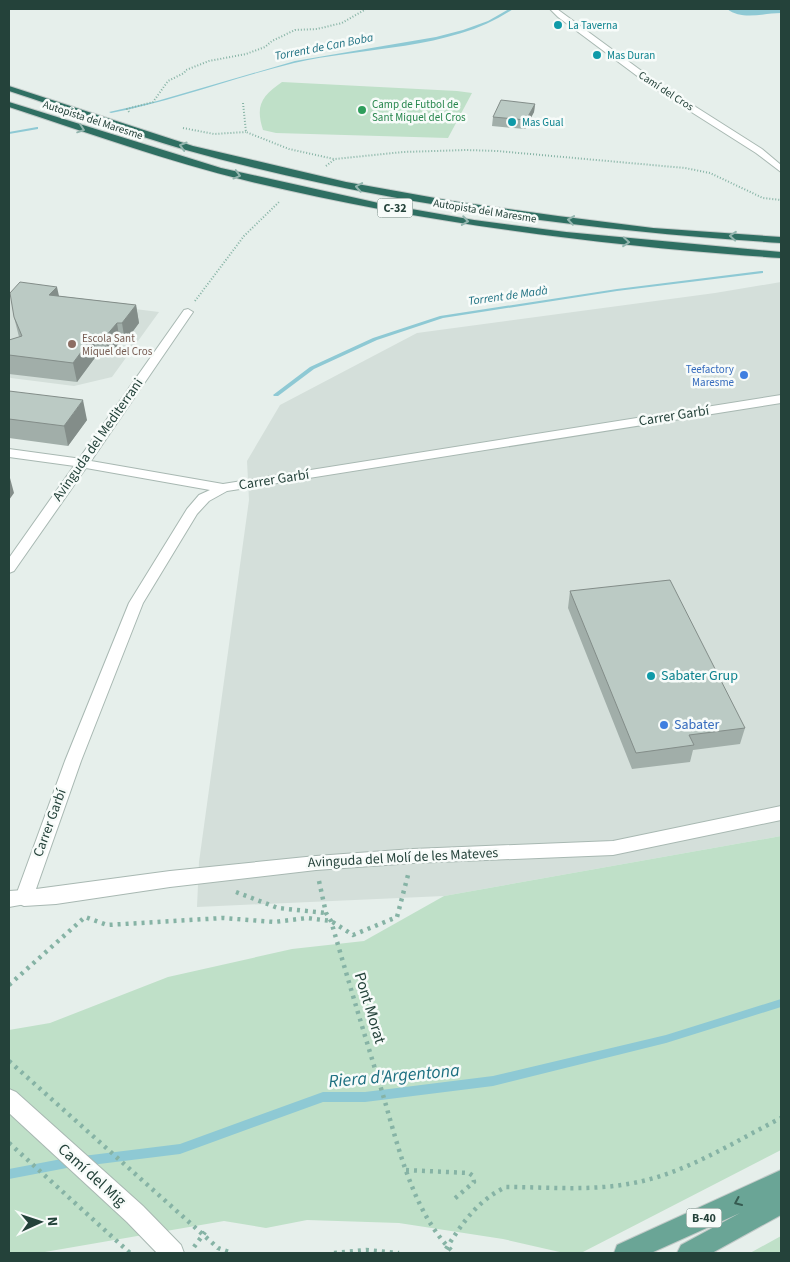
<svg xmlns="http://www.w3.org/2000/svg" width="790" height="1262" font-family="'Source Sans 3',sans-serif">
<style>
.built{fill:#d4dfda}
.green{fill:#bfe0c8}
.water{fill:#8ec9d4}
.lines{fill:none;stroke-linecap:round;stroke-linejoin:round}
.stream{fill:#8ec9d4;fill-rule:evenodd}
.pedestrian-casing{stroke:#a8b8b2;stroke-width:2}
.minor-casing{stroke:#a8b8b2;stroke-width:2}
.tertiary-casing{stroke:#a8b8b2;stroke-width:2}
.primary-casing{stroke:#c2cac8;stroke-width:2}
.motorway-casing{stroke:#c2cac8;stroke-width:2}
.path-far1{stroke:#86b3a5;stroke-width:2;stroke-dasharray:1 2;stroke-linecap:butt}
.path{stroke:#86b3a5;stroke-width:4.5;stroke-dasharray:3 5;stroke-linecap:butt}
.pedestrian{fill:#fff;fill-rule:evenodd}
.minor{fill:#fff;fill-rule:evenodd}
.tertiary{fill:#fff;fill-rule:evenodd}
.primary{fill:#6aa596;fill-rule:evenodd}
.motorway{fill:#2f6f62;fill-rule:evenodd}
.wall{fill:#a1aea9}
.shaded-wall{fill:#838d89}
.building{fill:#bbcac4;stroke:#838d89}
.oneway{stroke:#93b5ae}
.oneway2{stroke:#365b51}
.culture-dot{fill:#0f9aa8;stroke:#f7fbf9;stroke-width:2}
.leisure-dot{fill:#2e9e5b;stroke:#f7fbf9;stroke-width:2}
.education-dot{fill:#8d6e63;stroke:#f7fbf9;stroke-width:2}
.shop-dot{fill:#3f7fe0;stroke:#f7fbf9;stroke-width:2}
.labels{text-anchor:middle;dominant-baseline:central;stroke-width:5;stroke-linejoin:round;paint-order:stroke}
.far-culture-label{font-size:11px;fill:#0d838f;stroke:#f7fbf9;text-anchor:start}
.far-street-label{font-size:11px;fill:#24423a;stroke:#f7fbf9}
.far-leisure-label{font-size:11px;fill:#27864d;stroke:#f7fbf9;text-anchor:start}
.far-education-label{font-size:11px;fill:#785e54;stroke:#f7fbf9;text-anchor:start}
.far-shop-label{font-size:11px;fill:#366cbe;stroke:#f7fbf9;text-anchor:end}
.far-water-label{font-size:12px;font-style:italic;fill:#1c6f80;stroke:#f7fbf9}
.shield{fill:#f7fbf9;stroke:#637a73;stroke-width:1}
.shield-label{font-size:12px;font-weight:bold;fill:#24423a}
.street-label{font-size:14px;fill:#24423a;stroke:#f7fbf9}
.culture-label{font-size:14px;fill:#0d838f;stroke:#f7fbf9;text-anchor:start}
.shop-label{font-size:14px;fill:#366cbe;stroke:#f7fbf9;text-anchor:start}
.near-street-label{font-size:16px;fill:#24423a;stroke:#f7fbf9}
.near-water-label{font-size:18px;font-style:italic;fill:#1c6f80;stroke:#f7fbf9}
</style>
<rect width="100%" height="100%" fill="#e6efeb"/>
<path class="built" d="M781,282V836L444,896L197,907L199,862L249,500L247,461L280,405L417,333L715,293Z
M9,293L54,299L159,312L112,377L74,386L11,378L9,377Z"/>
<path class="green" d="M282,82L457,91L472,93L448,138L276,133L263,130C255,105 262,96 282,82Z
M781,836V1150L581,1253H564L503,1239L399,1223L307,1220L266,1228L224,1221L39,1253H9V1030L50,1023L168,977L292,949L364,941L444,896Z
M781,1236V1253H750Z"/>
<path class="water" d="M727,9H781V13C763,13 743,21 727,9Z"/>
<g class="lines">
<path class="stream" d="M509,9H513C454,50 362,47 294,63C232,78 173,101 111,113L109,112L157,101L295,61L436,37L463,30L488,21Z
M37,127H38V129L9,134V132Z
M761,271H763V273L617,291L443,318L377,340L314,369L278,396H274L273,395L310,367L373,338L440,316L617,289Z
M781,999V1007L666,1043L493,1086L365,1102H323L180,1154L83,1166L79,1165L78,1161L79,1157L83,1156L180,1144L323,1092H365L493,1076L666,1035Z
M72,1157L76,1158L77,1162L76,1166L72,1167L9,1179V1169Z"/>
<g class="pedestrian-casing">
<path id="pedestrian" d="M9,449L82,459L88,463L82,467L9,457Z"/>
</g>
<g class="minor-casing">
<path id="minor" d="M550,9H557L658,83L762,149L781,165V172L756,153L652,87L558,17Z
M188,309L193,312L91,461L223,484L781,395V403L227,491L209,501L197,514L143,603L81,761L36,889L170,871L316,856L413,849L613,841L781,806V820L613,855L413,863L316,870L170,887L56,904L24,906L17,903L15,898L65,761L129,603L187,509L199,495L210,490L86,468L14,571L9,573V558L184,310Z"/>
</g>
<g class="tertiary-casing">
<path id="tertiary" d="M24,890L31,893L33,898L31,903L9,907V891Z
M9,1089L16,1092L143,1206L181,1245L184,1253H157L127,1222L9,1113Z"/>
</g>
<g class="primary-casing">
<path id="primary" d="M781,1170V1215L712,1253H677L681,1245L740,1213L651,1253H614L617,1245Z"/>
</g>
<g class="motorway-casing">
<path id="motorway" d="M9,86L193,146L346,182L452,201L558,216L653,228L781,237V243C581,230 379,204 186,150C126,133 68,110 9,91Z
M9,102L221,168L383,204L474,220L566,232L781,252V258C602,246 423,223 248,181C167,161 88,133 9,107Z"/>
</g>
<path class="path-far1" d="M243,103L246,132L289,149L334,159
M129,112L127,109L153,102L168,81L184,73L186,70L209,61L246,54L265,47L272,41L295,30L317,29L342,23L366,9
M183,128L214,134L246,132
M326,166L335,159L403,152L466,150L497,151L685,168L710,173L763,198L781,200
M195,301L244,236L279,202"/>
<path class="path" d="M319,881L326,913L331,921C347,976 363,1030 380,1085C397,1140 411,1212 454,1253
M236,892L278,908L326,913
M9,985L85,917L107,925L223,918L274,922L307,918L331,921L353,935L397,917L408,875
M9,1061L218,1248L232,1253
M9,1143L130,1253
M406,1170L469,1173L473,1176L474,1182L453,1200
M194,1247L205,1232
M446,1249C462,1223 478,1200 506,1187C546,1187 588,1191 628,1184C683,1175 732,1143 781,1118
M334,1253L366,1250L399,1253"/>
<use href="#pedestrian" class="pedestrian"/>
<use href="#minor" class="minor"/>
<use href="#tertiary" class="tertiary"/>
<use href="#primary" class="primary"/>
<use href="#motorway" class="motorway"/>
</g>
<path class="wall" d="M535,104L534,112L525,129L492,126L493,117Z
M59,296L136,305L139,323L125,342H120L109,356L97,355L77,382L9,374V340L19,337L14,317Z
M9,391L87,420L68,446L9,438Z
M570,591L745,728L740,744L693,750L690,762L632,769L568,608Z"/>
<path class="shaded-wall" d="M535,104L534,112L525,129L526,120Z
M57,287L61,305L49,295Z
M136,305L139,323L125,342L122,323Z
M117,323L120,342L109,356L105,337Z
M93,336L97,355L77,382L73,363Z
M83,400L87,420L68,446L64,426Z
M10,478L14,493L9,500V479Z"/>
<path class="building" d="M501,100L535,104L526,120L493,117Z
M20,282L57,287L49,295L136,305L122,323H117L105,337L93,336L73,363L9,355V340L22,336L14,317L10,293Z
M9,391L83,400L64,426L9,419Z
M670,580L745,728L689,735L694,745L636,753L570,591Z"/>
<defs><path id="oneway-chevron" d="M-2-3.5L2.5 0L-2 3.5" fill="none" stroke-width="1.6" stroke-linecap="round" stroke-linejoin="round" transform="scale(1.25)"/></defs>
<g class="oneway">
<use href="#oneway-chevron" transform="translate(81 129) rotate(19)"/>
<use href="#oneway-chevron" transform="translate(183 146) rotate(-164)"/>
<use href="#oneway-chevron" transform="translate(237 175) rotate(15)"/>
<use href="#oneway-chevron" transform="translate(359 187) rotate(-170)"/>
<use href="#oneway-chevron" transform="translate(571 220) rotate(-172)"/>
<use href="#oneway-chevron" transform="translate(465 221) rotate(9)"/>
<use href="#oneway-chevron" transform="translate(733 236) rotate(-175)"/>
<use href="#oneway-chevron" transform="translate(626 242) rotate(5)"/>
</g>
<use class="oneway2" href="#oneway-chevron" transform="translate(738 1202) rotate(156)"/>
<g class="culture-dot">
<circle cx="558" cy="25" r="5"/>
<circle cx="597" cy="55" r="5"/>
<circle cx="512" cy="122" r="5"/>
<circle cx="651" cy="676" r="5"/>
</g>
<circle class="leisure-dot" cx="362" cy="110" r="5"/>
<circle class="education-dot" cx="72" cy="344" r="5"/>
<g class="shop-dot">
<circle cx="744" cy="375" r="5"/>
<circle cx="664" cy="725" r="5"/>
</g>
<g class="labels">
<g class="far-culture-label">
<text x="568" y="25">La Taverna</text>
<text x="607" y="55">Mas Duran</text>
<text x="522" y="122">Mas Gual</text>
</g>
<g class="far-street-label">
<text transform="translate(666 91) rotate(33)">Camí del Cros</text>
<text transform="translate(93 120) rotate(18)">Autopista del Maresme</text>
<text transform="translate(485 211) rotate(9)">Autopista del Maresme</text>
</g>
<g class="far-leisure-label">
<text x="372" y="104">Camp de Futbol de<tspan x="372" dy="13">Sant Miquel del Cros</tspan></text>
</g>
<g class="far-education-label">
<text x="82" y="338">Escola Sant<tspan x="82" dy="13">Miquel del Cros</tspan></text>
</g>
<g class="far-shop-label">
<text x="734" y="369">Teefactory<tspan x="734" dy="13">Maresme</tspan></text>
</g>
<g class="far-water-label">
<text transform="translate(324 47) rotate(-11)">Torrent de Can Boba</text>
<text transform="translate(508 296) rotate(-8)">Torrent de Madà</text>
</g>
<g class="shield">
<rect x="377.5" y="198.5" width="35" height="19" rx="4"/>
<rect x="686.5" y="1208.5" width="35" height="19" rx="4"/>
</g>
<g class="shield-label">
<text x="395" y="208">C-32</text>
<text x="704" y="1218">B-40</text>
</g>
<g class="street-label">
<text transform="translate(674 416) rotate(-9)">Carrer Garbí</text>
<text transform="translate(98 440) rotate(-55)">Avinguda del Mediterrani</text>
<text transform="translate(274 480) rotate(-9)">Carrer Garbí</text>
<text transform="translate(50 823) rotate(-70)">Carrer Garbí</text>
<text transform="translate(403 858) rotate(-3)">Avinguda del Molí de les Mateves</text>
</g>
<g class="culture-label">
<text x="661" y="676">Sabater Grup</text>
</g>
<g class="shop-label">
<text x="674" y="725">Sabater</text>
</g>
<g class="near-street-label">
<text transform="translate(370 1008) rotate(73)">Pont Morat</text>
<text transform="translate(92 1175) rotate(42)">Camí del Mig</text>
</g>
<g class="near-water-label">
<text transform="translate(394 1076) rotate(-5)">Riera d'Argentona</text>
</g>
</g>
<rect width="790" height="1262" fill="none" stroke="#24423a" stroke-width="20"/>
<g transform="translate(40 1222) rotate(87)" stroke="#f7fbf9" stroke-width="4" paint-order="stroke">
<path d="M0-4L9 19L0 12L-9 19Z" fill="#24423a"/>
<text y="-8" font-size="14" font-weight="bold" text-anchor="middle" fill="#24423a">N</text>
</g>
</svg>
